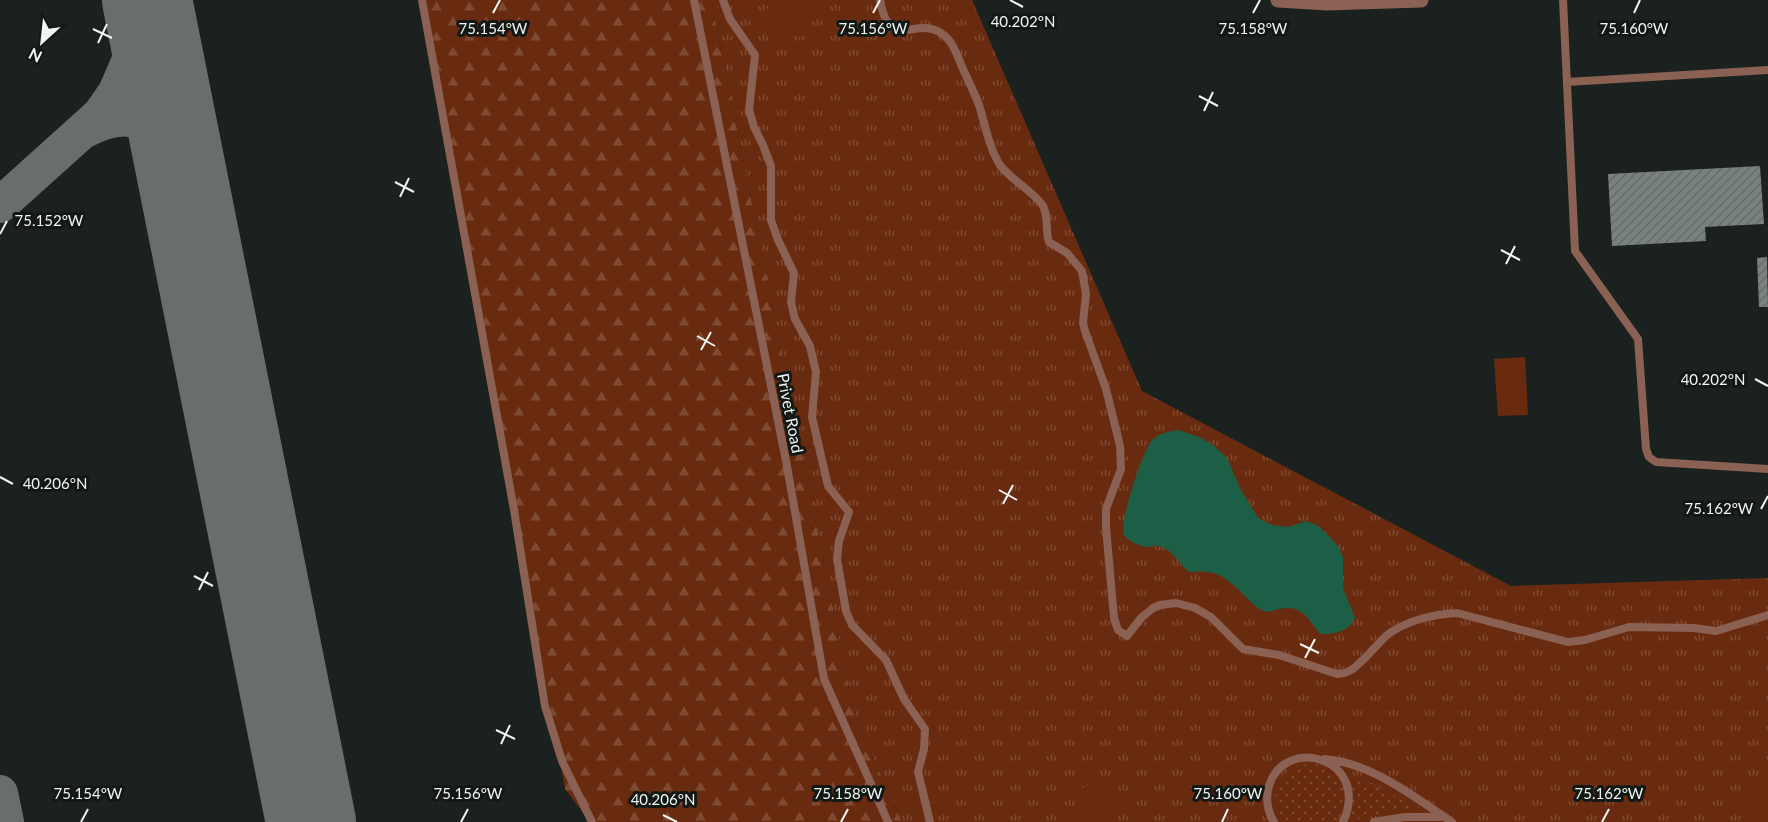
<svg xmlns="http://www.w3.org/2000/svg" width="1768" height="822" font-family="Lato,sans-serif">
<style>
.grass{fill:url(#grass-tufts)}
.forest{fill:url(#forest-firs)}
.garden{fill:url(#garden-dots)}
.pitch{fill:#692b0f}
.water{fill:#1d5e46}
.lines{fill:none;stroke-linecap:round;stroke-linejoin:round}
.taxiway{stroke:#686e6a;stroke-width:36}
.runway{stroke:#686e6a;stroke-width:90}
.building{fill:url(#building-hatch)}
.service{stroke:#8a6152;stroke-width:8}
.minor{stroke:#8a6152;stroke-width:15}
.ticks{fill:none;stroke:#f1f6f3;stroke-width:2}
.labels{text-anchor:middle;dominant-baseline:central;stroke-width:6;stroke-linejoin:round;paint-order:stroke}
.street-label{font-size:16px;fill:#f1f6f3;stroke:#121815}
.ticks-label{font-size:15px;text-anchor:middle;fill:#f1f6f3;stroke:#121815;stroke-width:6;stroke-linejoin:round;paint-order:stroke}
</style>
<defs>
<pattern id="grass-tufts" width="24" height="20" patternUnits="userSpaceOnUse" patternTransform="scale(1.5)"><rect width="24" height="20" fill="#692b0f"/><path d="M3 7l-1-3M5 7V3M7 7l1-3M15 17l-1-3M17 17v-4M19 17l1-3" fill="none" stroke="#7f4a32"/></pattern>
<pattern id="forest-firs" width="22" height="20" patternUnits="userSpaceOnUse" patternTransform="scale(1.5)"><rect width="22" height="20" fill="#692b0f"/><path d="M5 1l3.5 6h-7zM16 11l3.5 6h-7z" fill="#7f4a32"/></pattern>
<pattern id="garden-dots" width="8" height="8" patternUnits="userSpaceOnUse" patternTransform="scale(1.5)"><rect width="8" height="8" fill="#692b0f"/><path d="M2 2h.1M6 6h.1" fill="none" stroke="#7f4a32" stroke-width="1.8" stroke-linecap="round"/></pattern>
<pattern id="building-hatch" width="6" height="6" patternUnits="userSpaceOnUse" patternTransform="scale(1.5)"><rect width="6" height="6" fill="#7a827e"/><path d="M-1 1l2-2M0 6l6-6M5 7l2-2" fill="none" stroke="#666c69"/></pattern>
</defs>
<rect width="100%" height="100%" fill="#1b211e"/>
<path class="grass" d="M711,0H972L1142,391L1511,586L1768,578V822H902L855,718Z"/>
<path class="forest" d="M419,0H711L855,718L902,822H590L565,789Z"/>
<path class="garden" d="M1315,764C1342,771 1352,800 1334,822H1285C1263,795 1280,762 1315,764Z
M1354,777H1358L1419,807L1420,811L1417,812H1389L1362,819H1355L1351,815C1354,804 1350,785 1354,777Z"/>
<path class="pitch" d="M790,0L805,2L812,11L811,26L800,37L791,35L781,28L766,26L761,19V13L768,8Z
M1525,357L1528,415L1498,416L1494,359Z
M1762,776L1768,784V822H1743L1748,804V784L1753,777Z
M1088,785C1112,789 1119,798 1116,822H1082C1075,809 1072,792 1088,785Z"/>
<path class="water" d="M1179,430L1199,437L1213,445L1227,458L1240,488L1258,518L1272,525L1288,527L1306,521L1317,525L1329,536L1338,546L1343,557V588L1355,618C1349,632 1334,634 1320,634C1308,619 1302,604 1279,609C1272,611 1268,613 1261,610C1256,607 1251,602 1247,598C1227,578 1218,569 1190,572C1178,564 1173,549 1158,546C1150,544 1157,547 1149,547C1142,547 1128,542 1124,535C1118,526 1143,448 1153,439C1160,433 1170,431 1179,430Z"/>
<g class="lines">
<path class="taxiway" d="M83,131C123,110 143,116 176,145
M0,205L100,115L116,92L132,55L144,0
M0,793L6,822"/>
<path class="runway" d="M147,0L311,822"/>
</g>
<path class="building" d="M1760,166L1764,224L1705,227L1706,241L1612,246L1608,174Z
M1767,257L1768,307H1759L1757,258Z"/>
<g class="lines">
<path class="service" d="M422,0L514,510L545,706L562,761L592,822
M694,0L787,466L824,679L888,822
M723,0L730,19L755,55L749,110L754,127L763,145L771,166V220L778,240L794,273L791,302L795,319L810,346L816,372L812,417L828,486L849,512L839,541L837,559L846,611L852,625L886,660L904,699L925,729L924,749L918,772L930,822
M880,0C891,59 919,8 948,39C955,47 958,57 962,67C968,80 974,92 979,105C985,124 989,148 1000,165C1012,181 1032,190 1043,206C1049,217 1045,231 1049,242L1067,253L1082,271L1086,294L1083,323L1085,331L1106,389L1120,446L1121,469L1106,509V527L1114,618L1118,630L1127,636L1141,618L1153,608L1160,605L1176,603L1195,608L1211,617L1243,649L1279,655L1337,674L1345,673L1353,669C1365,659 1375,647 1386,636C1404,621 1434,614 1457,613L1568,642L1585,640L1629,627L1694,628L1716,631L1768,615
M1563,0L1575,251L1638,339L1646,449L1649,457L1656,462L1768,469
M1567,82L1768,70
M1325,759C1372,763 1414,797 1452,822
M1274,822C1267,810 1265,799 1269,786C1284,734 1372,758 1343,822
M1374,822L1405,817H1445"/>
<path class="minor" d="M1278,0L1327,3L1421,0"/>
</g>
<path class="ticks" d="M1010,0L1023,7M493,13L500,0M873,13L880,0M1253,13L1260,0M1634,13L1640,0M93,29L112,38M98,43L107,24M1199,96L1218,106M1204,111L1213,92M395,182L414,192M400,197L409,178M0,234L7,221M1501,250L1520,260M1506,264L1515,246M697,336L715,346M701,350L711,332M1755,379L1768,386M0,477L13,484M999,490L1017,500M1003,504L1013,485M1761,509L1768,496M194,576L213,586M199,590L208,572M1300,644L1319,653M1305,658L1315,639M496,730L515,739M501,744L510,725M663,815L677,822M81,822L88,809M461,822L468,809M841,822L848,809M1222,822L1228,809M1602,822L1609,809"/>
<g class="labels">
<g class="street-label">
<text transform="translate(791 413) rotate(79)">Privet Road</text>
</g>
</g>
<g class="ticks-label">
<text x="1023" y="27">40.202°N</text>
<text x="493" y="34">75.154°W</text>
<text x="873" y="34">75.156°W</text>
<text x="1253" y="34">75.158°W</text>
<text x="1634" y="34">75.160°W</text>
<text x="49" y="226">75.152°W</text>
<text x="1713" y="385">40.202°N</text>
<text x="55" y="489">40.206°N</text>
<text x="1719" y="514">75.162°W</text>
<text x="88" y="799">75.154°W</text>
<text x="468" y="799">75.156°W</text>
<text x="848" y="799">75.158°W</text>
<text x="1228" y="799">75.160°W</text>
<text x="1609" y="799">75.162°W</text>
<text x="663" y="805">40.206°N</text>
</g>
<g transform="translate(42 42) rotate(207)" stroke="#121815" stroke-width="4.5" paint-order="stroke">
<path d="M0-4.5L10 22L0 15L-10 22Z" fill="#f1f6f3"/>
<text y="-9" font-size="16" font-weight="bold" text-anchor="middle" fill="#f1f6f3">N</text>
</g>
</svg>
